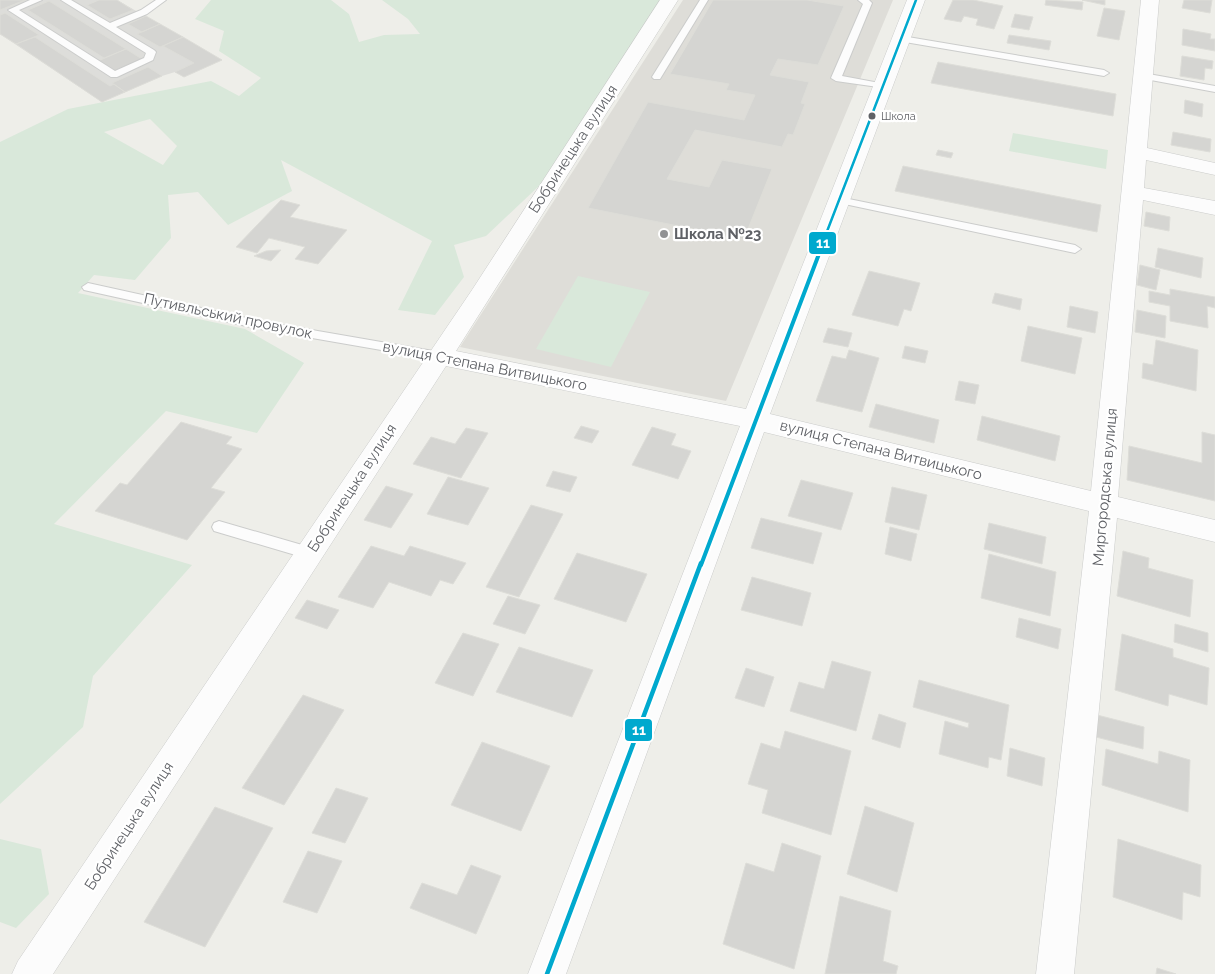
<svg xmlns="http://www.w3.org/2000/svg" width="1215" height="974" font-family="Raleway,sans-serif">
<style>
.industrial{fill:#ddddda}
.education{fill:#deddd8}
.green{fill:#d9e8da;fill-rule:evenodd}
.building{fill:#d5d5d2;stroke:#ddddd8}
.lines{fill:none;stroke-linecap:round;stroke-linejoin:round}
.service-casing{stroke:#cbcccb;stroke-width:2}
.minor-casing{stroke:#cbcccb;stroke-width:1}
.service{fill:#fcfcfc;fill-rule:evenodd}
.minor{fill:#fcfcfc;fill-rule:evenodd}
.bus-1-far2-casing{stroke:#fff;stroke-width:5}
.bus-1-far1-casing{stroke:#fff;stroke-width:8}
.bus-1-casing{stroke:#fff;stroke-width:8}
.bus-1-far2{stroke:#00a9ce;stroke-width:2.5}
.bus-1-far1{stroke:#00a9ce;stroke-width:4}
.bus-1{stroke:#00a9ce;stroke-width:4.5}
.bus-dot{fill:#5f6166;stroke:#fff;stroke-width:2}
.poi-dot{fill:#919294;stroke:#fff;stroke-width:2}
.labels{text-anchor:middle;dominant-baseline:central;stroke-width:4.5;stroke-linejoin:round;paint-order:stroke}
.far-bus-label{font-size:11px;fill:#5f6166;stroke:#fff;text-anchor:start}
.street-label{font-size:15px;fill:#5f6166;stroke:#fff}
.poi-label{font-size:15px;font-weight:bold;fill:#5f6166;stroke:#fff;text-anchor:start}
.line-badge{stroke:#fff;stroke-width:2}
.badge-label{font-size:14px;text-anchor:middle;font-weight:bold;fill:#fff}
</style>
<rect width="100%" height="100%" fill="#eeeee9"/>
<path class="industrial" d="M0,0H117L222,60L184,77L175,72L162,76L102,102L0,34Z"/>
<path class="education" d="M683,0H893L726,401L460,347Z"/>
<path class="green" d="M211,0H331L349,14L359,42L384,35L420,34L408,19L382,0H662L540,185L486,236L454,245L464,277L435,315L398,310L432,241L281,160L292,191L228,225L198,192L168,195L171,238L135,280L94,275L78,293L245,329L304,363L257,433L166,411L54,524L192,565L93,676L83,727L0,804V142L68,109L211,81L239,96L261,78L219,51L224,31L195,19ZM150,119L177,146L163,165L104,132Z
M1013,133L1108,150L1106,169L1009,151Z
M578,276L650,292L611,367L536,349Z
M0,839L41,849L49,894L16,928L0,922Z"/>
<path class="building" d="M0,0H25L0,10Z
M99,0H117L133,10L110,19L87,5Z
M713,0H807L844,6L818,65L778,59L770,75L809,82L801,103L805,104L793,135L788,134L782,147L695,130L667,179L709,187L722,160L772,169L744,239L588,208L648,102L744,120L755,95L726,90L729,84L670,74Z
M953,0H973L1003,6L994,29L976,25L978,19L964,16L961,22L944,19Z
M1046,0L1083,2L1082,10L1045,5Z
M1082,0H1105V5Z
M1184,0H1212L1210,13L1182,8Z
M49,1L126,49L104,58L28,10Z
M1104,8L1125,11L1119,40L1097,36Z
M5,13L39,35L16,44L0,34V15Z
M1015,14L1033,17L1029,30L1011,27Z
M146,16L160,24L142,32L128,24Z
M160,24L183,37L160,47L137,34Z
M1183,29L1211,34L1210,39H1215V51L1182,45Z
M1009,35L1051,41L1049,50L1007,43Z
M35,37L110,86L114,84L125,92L102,102L16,44Z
M183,37L222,60L184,77L175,72L194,63L163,46Z
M126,49L142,59L114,71L98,61Z
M1182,56L1213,61L1212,69L1205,68L1204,80L1180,76Z
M938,62L1116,94L1113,116L931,83Z
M148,67L162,76L125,92L112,83Z
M1185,100L1203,104L1202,117L1184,113Z
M1173,132L1211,139L1210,152L1171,145Z
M938,150L953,153L951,158L936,155Z
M903,166L1101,205L1097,232L895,191Z
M281,200L300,205L290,217L347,230L318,264L295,259L305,247L269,238L257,253L236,247Z
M1146,212L1170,217L1169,231L1144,226Z
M1158,248L1203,258L1201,278L1155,267Z
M281,250L271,261L254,256L266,251Z
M1140,265L1160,270L1156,290L1137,285Z
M869,271L920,283L911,311L904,309L898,326L852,315Z
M1170,289L1215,297V308L1207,306L1208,328L1170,321V306L1149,302V291L1170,295Z
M995,293L1022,299L1020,310L992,303Z
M1070,306L1098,312L1095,333L1067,327Z
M1137,310L1166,316L1165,338L1135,332Z
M1028,326L1082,338L1075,374L1021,361Z
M828,328L852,333L848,347L823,342Z
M1156,340L1198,350L1196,391L1142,378L1143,363L1153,365Z
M905,346L928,351L925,363L902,358Z
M849,350L879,358L862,412L816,401L832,356L846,359Z
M959,381L979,385L975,404L955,400Z
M876,404L939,420L934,443L869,427Z
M982,416L1060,436L1055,461L977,440Z
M181,422L232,437L226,444L242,449L211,488L225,492L187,540L95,511L120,483L127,485Z
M581,426L599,431L592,443L574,438Z
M652,427L676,434L671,445L691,451L678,479L632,465Z
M466,428L488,433L461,478L413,464L431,437L455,444Z
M1202,432L1215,435V501L1127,480L1129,446L1202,463Z
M553,471L577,477L570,492L546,486Z
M448,477L489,488L468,525L427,514Z
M801,480L853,493L841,530L788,516Z
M386,486L413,494L391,528L364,520Z
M892,487L927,495L919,530L885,522Z
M531,505L563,514L519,597L486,587Z
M761,518L822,533L813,564L751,548Z
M989,523L1046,537L1042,564L984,549Z
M890,527L917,534L911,561L885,554Z
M371,546L404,556L410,546L466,563L453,584L440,580L431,596L389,582L373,608L338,597Z
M1123,551L1149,558L1148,568L1193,580L1190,617L1117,596Z
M577,553L647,574L626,622L554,599Z
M989,554L1056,572L1050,616L981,598Z
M752,577L811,593L802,626L741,610Z
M508,596L540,605L525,634L493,624Z
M307,600L339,610L327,629L295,618Z
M1019,618L1061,629L1058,649L1016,637Z
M1175,624L1208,633V652L1174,642Z
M463,633L499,644L473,696L435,683Z
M1122,634L1173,649V657L1209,668L1207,705L1169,694L1168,706L1115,690Z
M519,647L593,670L572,717L496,692Z
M832,661L871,672L856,731L790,711L799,682L824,689Z
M746,668L774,677L764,707L735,698Z
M919,680L1009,705L1001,760L989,757L988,768L939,754L945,721L968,728L969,723L913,707Z
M303,695L344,710L284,805L242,788Z
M879,714L906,723L900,748L872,739Z
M1097,715L1144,727L1143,749L1096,737Z
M785,731L851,751L831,835L762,813L768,790L748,784L761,743L780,749Z
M482,742L550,766L521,831L451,805Z
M1010,748L1045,758L1042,786L1007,776Z
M1106,749L1158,764L1159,751L1190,760L1188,812L1102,785Z
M336,788L368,798L345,843L312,833Z
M865,806L914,823L897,892L847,874Z
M215,807L273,828L205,947L144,922Z
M1118,839L1201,865L1200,897L1183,892L1182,920L1113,897Z
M782,843L821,856L794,969L723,944L746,863L774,872Z
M308,851L342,861L317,913L283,902Z
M471,865L501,876L476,934L410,908L422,883L457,895Z
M840,896L891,911L883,961L898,966L896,974H825Z
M1157,968L1176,974H1156Z"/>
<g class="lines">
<g class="service-casing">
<path id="service" d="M30,0H42L19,10L115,71L144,58L146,53L61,0H71L110,23L141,10L156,0H166L147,14L116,27L154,50L156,52L153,60L117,77H111L8,10Z
M700,0H708L660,79H654L652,77Z
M858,0H869L872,3L842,76L885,84V88L836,81L831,78L863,4Z
M902,36L1104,70L1109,73L1104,76L899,41L897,39Z
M1143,73L1215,86V92L1140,78V74Z
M839,197L1075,245L1081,249L1075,253L835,202L834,200Z
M88,283L260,321L439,352L445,356L439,360L260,329L84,290L82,287Z
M219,521L309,547L314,549L316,553L314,557L309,559L214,531L212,527L214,523Z"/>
</g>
<g class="minor-casing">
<path id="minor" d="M660,0H678L456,351L746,409L907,0H925L770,414L1091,491L1141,0H1159L1147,148L1215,163V175L1146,160L1144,188L1215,201V215L1143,200L1118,497L1215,520V542L1117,518L1074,974H1036L1089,511L764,432L566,974H528L740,426L446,366L53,974H12L18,961L472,290Z"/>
</g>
<use href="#service" class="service"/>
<use href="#minor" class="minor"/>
<g class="bus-1-far2-casing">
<path id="bus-1-far2" d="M821,247L916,0"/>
</g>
<g class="bus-1-far1-casing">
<path id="bus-1-far1" d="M701,565L822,246"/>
</g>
<g class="bus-1-casing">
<path id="bus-1" d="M547,974L701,563"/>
</g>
<use href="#bus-1-far2" class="bus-1-far2"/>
<use href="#bus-1-far1" class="bus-1-far1"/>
<use href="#bus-1" class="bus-1"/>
</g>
<circle class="bus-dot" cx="872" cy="116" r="4.5"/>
<circle class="poi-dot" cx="664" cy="234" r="5"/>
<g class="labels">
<g class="far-bus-label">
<text x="881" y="116">Школа</text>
</g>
<g class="street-label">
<text transform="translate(573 149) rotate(-57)">Бобринецька вулиця</text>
<text transform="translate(228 316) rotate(12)">Путивльський провулок</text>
<text transform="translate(485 366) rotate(11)">вулиця Степана Витвицького</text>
<text transform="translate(881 450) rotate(14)">вулиця Степана Витвицького</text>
<text transform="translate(1105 487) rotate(-85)">Миргородська вулиця</text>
<text transform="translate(352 488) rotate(-57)">Бобринецька вулиця</text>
<text transform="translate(129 826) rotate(-57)">Бобринецька вулиця</text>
</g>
<g class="poi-label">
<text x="674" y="234">Школа №23</text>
</g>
</g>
<g class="line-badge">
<rect x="808" y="231" width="29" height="24" rx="5" fill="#00a9ce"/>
<rect x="624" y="718" width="29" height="24" rx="5" fill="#00a9ce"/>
</g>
<g class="badge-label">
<text x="823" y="248">11</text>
<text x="639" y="735">11</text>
</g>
</svg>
